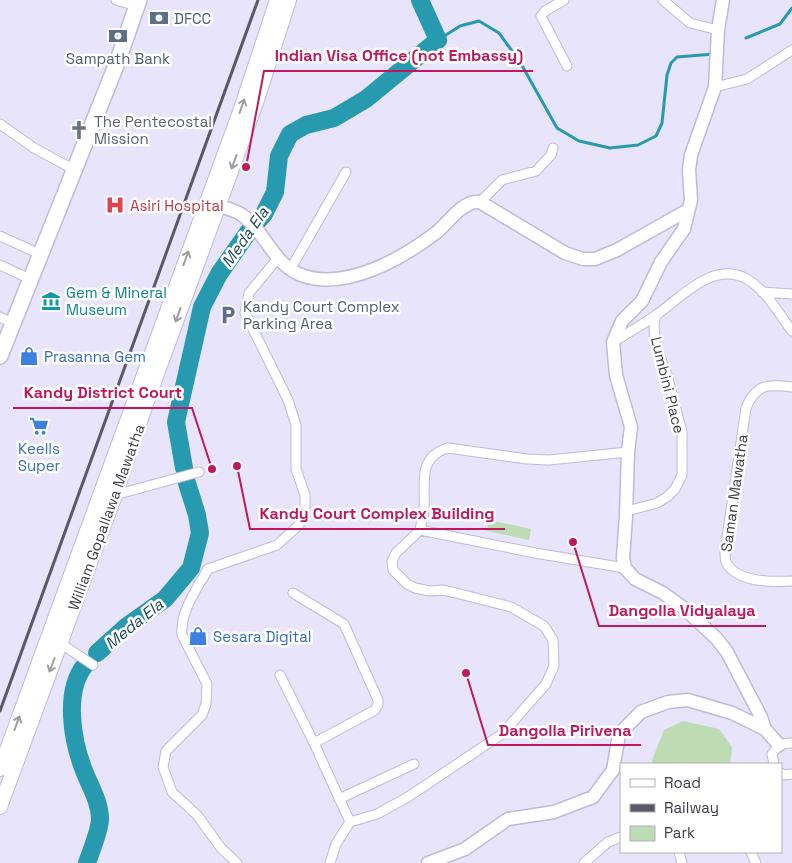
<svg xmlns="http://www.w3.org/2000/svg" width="792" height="863" font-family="'Space Grotesk',sans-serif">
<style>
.green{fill:#bddcb4}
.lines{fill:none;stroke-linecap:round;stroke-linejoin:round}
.stream{stroke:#289aaf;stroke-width:3}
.river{stroke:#289aaf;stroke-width:18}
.street-casing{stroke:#bebad8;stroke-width:11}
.secondary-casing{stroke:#bebad8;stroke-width:15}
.primary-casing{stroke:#bebad8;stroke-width:16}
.highway-casing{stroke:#bebad8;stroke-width:18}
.street{stroke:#fff;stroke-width:9}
.secondary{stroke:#fff;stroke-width:12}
.primary{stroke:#fff;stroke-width:14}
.highway{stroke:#fff;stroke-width:15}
.rail{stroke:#5a5967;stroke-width:3}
.oneway{stroke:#9e9da3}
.labels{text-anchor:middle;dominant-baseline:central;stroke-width:5;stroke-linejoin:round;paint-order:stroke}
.service-label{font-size:15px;fill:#4e5e75;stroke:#fff;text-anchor:start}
.worship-label{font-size:15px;fill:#5b616d;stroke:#fff;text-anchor:start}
.health-label{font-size:15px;fill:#be3a42;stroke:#fff;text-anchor:start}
.culture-label{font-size:15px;fill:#0d838f;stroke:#fff;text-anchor:start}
.shop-label{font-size:15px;fill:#366cbe;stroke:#fff;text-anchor:start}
.street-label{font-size:15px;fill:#3c3b47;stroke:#fff}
.water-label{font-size:16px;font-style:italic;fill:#1a4952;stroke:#fff}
.leader{fill:none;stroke:#c2185b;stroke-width:2}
.callout-dot{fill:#c2185b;stroke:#fff;stroke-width:2}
.callout-label{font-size:16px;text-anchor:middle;font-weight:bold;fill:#c2185b;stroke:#fff;stroke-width:5;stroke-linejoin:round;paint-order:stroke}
</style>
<rect width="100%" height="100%" fill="#e7e4fc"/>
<path class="green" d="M489,520L531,529L529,540L487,531Z
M683,721L719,729L732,747L730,764H653L652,760L664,730Z"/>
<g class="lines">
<path class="stream" d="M746,38L780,24L792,8
M438,40L460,26L479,21L499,33L520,62L557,128L579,141L610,148L638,145L656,136L662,123L667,75L671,63L677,57L714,54"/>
<path class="river" d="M184,468L176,422L202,307L219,274L249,231L264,214L275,192L279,156L290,134L306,125L334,118L366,99L438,40L420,0
M97,653L127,626L165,599L191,568L200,533L197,515L187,483
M85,665C64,691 72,739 83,768C89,785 100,801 100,819C100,830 91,851 87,863"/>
<g class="street-casing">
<path id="street" d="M116,0L137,6
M564,0L545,11L541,16L567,66
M663,0L690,23L718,30
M715,87L747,79L792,50
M0,124L34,148L73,169
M480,202L502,180L536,171L551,155L553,148
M0,236L40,254
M0,265L30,279
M290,270L346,172
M762,292L792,294
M0,317L13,323
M613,342C628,333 642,325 656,315C681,298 713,260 747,279C766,290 779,314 792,331
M792,387C767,384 756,384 746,408L725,551C725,554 725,559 726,562C736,583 773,582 792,581
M115,495L199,472
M627,511L657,503L667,497L675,489L682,475V432L667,375L655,344L654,325L656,315
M420,530C421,523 423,517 424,510C426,486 416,457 448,448L527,459L549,460L628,452
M420,530L535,553L625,568
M293,593L344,624L378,700V705L375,710L314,743
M60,643L93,665
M280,675L314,743L350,822
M774,764L772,754C778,746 781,743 792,743
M781,773L784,775L792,774
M339,799L414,764
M679,852L682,863
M751,852L756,863
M237,863L221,848L197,815L172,792L163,767L166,751L202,715L206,704L207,684L182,635C180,611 197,589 208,569L277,545L299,525L305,507V495L296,469V425L288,400L245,313L249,293L278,258
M330,863L336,844L350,822L377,814L408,797L502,734L546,684L554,666L553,640L544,626L511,607L456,593L442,590L430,591L415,588L407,584L393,570L392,561L396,553L420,530
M584,863L608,842L621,837"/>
</g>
<g class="secondary-casing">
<path id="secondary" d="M723,0L718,30L715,87L691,155L689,170L691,200L684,229L661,262L642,301L622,321L613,342L616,375L631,427L628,452L626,516L623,558L625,568L635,579L663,593L685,609L717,639L727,652L761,717L765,729L779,745
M210,203C220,207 234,209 242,215C266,232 274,267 304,276C348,290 403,258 437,232C449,222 463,200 480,202L565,253L583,259H595L617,250L688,210
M428,863L465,849L508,819L554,812L593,797L613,770L619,734L641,712L668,702L688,700L732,713L765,729"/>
</g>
<g class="primary-casing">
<path id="primary" d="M0,769L241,109L277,0
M0,807L115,495L146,404L256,103L289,0"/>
</g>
<g class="highway-casing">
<path id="highway" d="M0,356L117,63L139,0"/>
</g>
<use href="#street" class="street"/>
<use href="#secondary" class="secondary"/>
<use href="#primary" class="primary"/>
<use href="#highway" class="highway"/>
<path class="rail" d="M0,711L258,0"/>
</g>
<defs><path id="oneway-shaft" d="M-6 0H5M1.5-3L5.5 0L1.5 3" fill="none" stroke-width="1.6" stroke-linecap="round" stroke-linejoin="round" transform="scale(1.25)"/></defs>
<g class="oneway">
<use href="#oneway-shaft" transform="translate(242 106) rotate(-71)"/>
<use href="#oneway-shaft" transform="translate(234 162) rotate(110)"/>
<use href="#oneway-shaft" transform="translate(186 258) rotate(-70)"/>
<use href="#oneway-shaft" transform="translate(178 315) rotate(110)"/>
<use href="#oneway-shaft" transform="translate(52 665) rotate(111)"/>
<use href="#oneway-shaft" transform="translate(17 723) rotate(-70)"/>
</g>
<defs>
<g id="bank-bare" transform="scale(1.5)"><path d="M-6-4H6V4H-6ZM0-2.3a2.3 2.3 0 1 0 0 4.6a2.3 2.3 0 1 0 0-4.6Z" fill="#5c6f8a" stroke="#fff" stroke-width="2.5" paint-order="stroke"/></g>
<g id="church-bare" transform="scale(1.5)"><path d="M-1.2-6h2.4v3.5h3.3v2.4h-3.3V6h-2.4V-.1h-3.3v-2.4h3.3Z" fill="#6b7280" stroke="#fff" stroke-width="2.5" paint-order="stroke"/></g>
<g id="hospital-bare" transform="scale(1.5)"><path d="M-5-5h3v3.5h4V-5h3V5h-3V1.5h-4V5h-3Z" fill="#e0444e" stroke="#fff" stroke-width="2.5" paint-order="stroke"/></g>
<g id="museum-bare" transform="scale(1.5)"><path d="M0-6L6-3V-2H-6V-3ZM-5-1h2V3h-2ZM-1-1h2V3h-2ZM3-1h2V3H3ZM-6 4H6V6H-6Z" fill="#0f9aa8" stroke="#fff" stroke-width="2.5" paint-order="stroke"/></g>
<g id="parking-bare" transform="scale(1.5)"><path d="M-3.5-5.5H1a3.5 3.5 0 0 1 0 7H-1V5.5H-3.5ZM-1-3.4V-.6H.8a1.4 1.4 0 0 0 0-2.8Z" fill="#5c6f8a" stroke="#fff" stroke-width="2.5" paint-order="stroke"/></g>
<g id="shop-bare" transform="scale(1.5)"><path d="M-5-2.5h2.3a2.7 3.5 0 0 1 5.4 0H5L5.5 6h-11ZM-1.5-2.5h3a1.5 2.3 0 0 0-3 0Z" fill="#3f7fe0" stroke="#fff" stroke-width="2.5" paint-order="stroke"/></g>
<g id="supermarket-bare" transform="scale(1.5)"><path d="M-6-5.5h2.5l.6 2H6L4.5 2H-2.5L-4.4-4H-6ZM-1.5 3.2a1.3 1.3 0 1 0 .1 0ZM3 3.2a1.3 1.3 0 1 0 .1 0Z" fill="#3f7fe0" stroke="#fff" stroke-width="2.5" paint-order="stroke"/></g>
</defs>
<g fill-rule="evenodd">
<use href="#bank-bare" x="159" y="18"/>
<use href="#bank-bare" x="118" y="36"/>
<use href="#church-bare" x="79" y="130"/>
<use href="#hospital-bare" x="115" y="205"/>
<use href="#museum-bare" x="51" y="301"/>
<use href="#parking-bare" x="228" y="315"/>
<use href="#shop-bare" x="29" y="356"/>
<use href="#supermarket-bare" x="39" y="426"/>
<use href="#shop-bare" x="198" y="636"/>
</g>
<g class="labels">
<g class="service-label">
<text x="174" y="18">DFCC</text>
<text x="118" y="58" text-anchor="middle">Sampath Bank</text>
<text x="243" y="306">Kandy Court Complex<tspan x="243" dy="17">Parking Area</tspan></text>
</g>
<g class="worship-label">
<text x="94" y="121">The Pentecostal<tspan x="94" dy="17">Mission</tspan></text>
</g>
<g class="health-label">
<text x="130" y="205">Asiri Hospital</text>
</g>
<g class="culture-label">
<text x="66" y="292">Gem &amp; Mineral<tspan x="66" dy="17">Museum</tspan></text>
</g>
<g class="shop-label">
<text x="44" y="356">Prasanna Gem</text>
<text x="39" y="448" text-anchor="middle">Keells<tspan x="39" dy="17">Super</tspan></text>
<text x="213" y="636">Sesara Digital</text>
</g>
<g class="street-label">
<text transform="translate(668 385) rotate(76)">Lumbini Place</text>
<text transform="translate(734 493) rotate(-82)">Saman Mawatha</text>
<text transform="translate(106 517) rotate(-70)">William Gopallawa Mawatha</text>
</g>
<g class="water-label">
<text transform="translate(245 237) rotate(-55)">Meda Ela</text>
<text transform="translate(134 624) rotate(-39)">Meda Ela</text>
</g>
</g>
<path class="leader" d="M246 167L264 71H533M212 469L192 408H13M237 466L250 529H505M573 542L599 626H766M466 673L488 745H641"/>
<g class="callout-dot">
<circle cx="246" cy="167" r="5"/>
<circle cx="212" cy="469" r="5"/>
<circle cx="237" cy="466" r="5"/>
<circle cx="573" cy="542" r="5"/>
<circle cx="466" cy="673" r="5"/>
</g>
<g class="callout-label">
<text x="399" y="61">Indian Visa Office (not Embassy)</text>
<text x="103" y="398">Kandy District Court</text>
<text x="377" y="519">Kandy Court Complex Building</text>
<text x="682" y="616">Dangolla Vidyalaya</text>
<text x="565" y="736">Dangolla Pirivena</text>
</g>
<rect x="620" y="763" width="162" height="90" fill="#ffffff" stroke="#b1b1b5"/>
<rect x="630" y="779" width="25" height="8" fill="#ffffff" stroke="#b1b1b5"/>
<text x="664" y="788" font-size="15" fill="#3c3b47">Road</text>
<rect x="630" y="804" width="25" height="8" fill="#5a5967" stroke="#b1b1b5"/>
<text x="664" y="813" font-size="15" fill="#3c3b47">Railway</text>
<rect x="630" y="826" width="25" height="15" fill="#bddcb4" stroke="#b1b1b5"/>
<text x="664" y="838" font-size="15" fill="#3c3b47">Park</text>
</svg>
